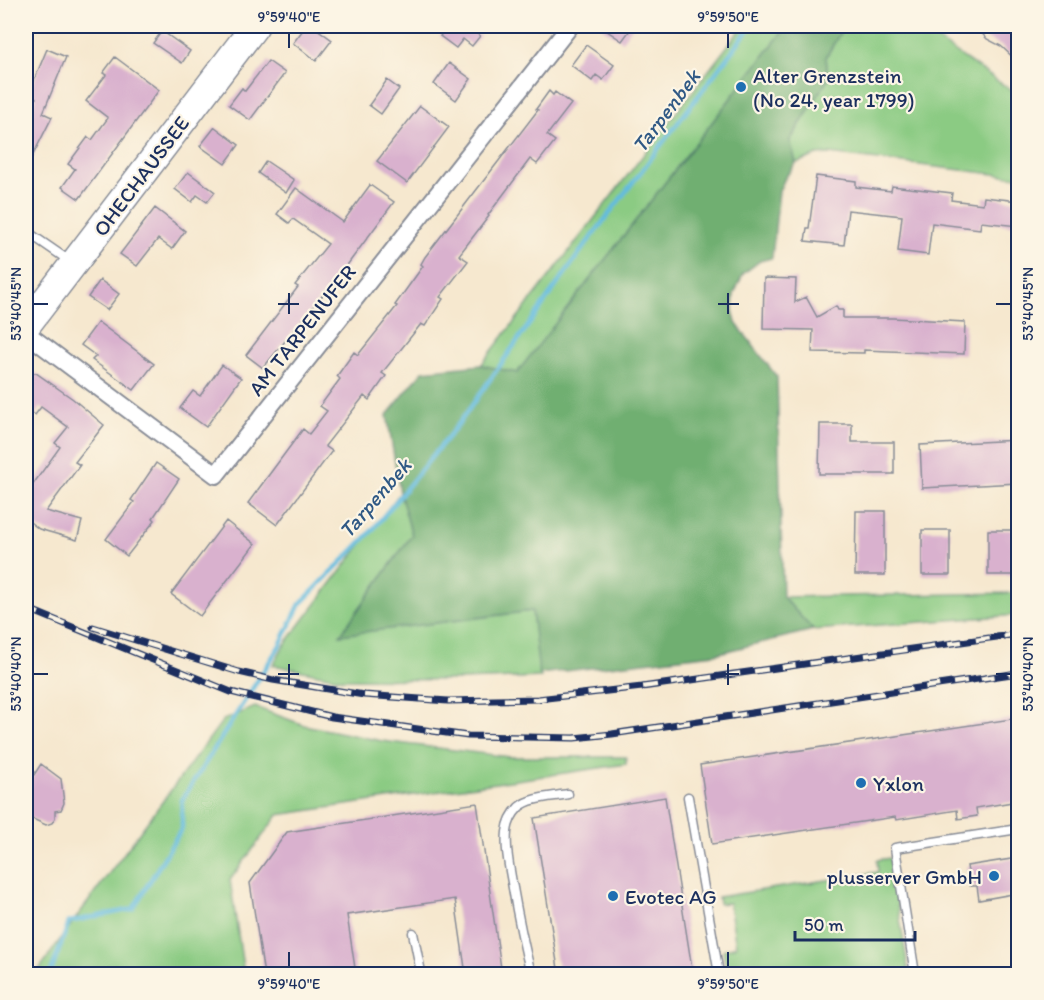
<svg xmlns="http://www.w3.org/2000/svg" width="1044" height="1000" font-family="Itim,sans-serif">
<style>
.green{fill:#8bcb83;stroke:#537d70;stroke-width:1.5}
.forest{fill:#70af71;stroke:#466f68;stroke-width:1.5}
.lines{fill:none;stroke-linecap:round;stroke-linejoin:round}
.stream{stroke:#62bbdf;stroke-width:4.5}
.building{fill:#d9b1ce}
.service-casing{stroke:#888c96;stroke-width:11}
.minor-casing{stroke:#888c96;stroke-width:20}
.primary-casing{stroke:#888c96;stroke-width:30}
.service{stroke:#fff;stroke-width:8}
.minor{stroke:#fff;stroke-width:16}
.primary{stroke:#fff;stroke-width:27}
.rail-casing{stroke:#1b2f5e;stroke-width:7}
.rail{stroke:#fcf5e5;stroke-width:4.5;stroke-dasharray:14;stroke-linecap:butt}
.ticks{fill:none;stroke:#1b2f5e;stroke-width:2}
.poi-dot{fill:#1f6fb2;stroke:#fcf5e5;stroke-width:2}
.labels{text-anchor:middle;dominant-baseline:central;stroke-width:4.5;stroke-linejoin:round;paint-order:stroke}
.poi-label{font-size:21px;fill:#1b2f5e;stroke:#fcf5e5;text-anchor:start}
.street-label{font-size:21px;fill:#1b2f5e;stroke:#fcf5e5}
.water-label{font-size:22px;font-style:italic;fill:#305985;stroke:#fcf5e5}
.neatline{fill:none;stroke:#1b2f5e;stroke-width:2}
.ticks-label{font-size:15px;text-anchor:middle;fill:#1b2f5e}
</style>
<rect width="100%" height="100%" fill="#fcf5e5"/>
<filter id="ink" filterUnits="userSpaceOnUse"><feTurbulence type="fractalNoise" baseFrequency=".0167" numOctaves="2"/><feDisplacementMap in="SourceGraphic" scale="12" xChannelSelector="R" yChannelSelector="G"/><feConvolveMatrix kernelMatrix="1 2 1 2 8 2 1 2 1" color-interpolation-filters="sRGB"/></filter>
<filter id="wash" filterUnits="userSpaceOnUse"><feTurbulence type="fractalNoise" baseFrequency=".008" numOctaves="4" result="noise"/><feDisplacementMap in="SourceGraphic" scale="24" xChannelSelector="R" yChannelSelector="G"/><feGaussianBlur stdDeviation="1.35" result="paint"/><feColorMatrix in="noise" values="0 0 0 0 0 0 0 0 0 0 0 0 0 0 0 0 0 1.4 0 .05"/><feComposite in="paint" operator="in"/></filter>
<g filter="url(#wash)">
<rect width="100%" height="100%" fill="#f6e8cf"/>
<path class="green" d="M743,26H787L517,373L481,365Z
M844,26H917L1018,95V177L829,154L817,155L796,163L790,141L828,79L826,57Z
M400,493L412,535L341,634L532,611L541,677L461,680L343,679L273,665L283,647Z
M1018,593V615L813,630L783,597Z
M255,707L304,725L382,741L510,757H626V764L278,815L230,880L244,974H36L59,941L223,720Z
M890,858L909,974H727L723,950L736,946L729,903L719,904L718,897L878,872L877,860Z"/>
<path class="forest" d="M787,26H844L826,57L828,79L790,140L796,163L785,178L779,191L772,258L760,261L743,274L734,294L733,310L736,323L777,377L783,597L813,630L715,654L539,674L532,611L340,635L412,535L400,493L387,415L423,371L481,365L517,373Z"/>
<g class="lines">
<path class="stream" d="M46,974L51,972L69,922L133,909L182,828V800L280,645L300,604L370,533L460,422L581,251L751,26"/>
</g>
<g id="blocks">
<path class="building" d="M306,26H313L332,40L316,61L293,43Z
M445,26H473L471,29L480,36L472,46L463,39L456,48L440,36L447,27Z
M600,26H633L622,41Z
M975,26H1018V62L1001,46L987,39Z
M162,31L190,51L182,63L153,43Z
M586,45L614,65L603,80L596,75L592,81L571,65Z
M47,49L66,57L43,113L52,117L26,169V120L36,98L28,95Z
M115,57L159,90L79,199L62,187L75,169L68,164L88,137L92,140L108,118L86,101L106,75L103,73Z
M268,61L285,73L250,120L229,105L242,88L245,91Z
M449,63L471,79L456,100L434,84Z
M387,80L399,89L381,114L369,105Z
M549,91L553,95L555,92L571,104L547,135L555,141L537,164L530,159L488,215L489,216L459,255L468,261L440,297L443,299L425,326L421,324L382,373L386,376L369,400L364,396L325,446L332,451L277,525L248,503L303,429L309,434L327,411L320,406L340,379L337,376L354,352L358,355L397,306L395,305L423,266L421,264L425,257L538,110L536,109Z
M420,106L449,127L407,183L377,161Z
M215,127L239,145L225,164L200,146Z
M266,161L294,180L286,193L258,173Z
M188,172L215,192L207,202L197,195L192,202L175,189Z
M816,176L856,181V187L891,191L892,186L952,193L951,200L983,204L984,197L1018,201V226L981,222L980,229L932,223L928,255L898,251L902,216L848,210L844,245L805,241L807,228H809Z
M370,185L394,202L345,268L263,368L246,355L298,287L295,285L328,244L293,219L289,223L277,214L296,188L343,222Z
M155,208L185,231L172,249L158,239L137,266L120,254Z
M764,278L796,279L795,302L806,297L817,317L836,306L838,310H843V318H893L965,322L964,354L864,350V353L812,352L813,330L763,329Z
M100,280L119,294L107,310L88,297Z
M98,322L154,364L134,390L92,360L96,356L81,345Z
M222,365L241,378L206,427L180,408L193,391L200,396Z
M26,372L36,373L73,399L104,425L75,462L80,465L46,511L82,521L77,540L39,529L26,519V494L60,447L55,443L68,427L41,407L35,415L26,408Z
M820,424H852V442H894V474H819Z
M1018,440V483L922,488L920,445Z
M156,463L179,479L153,518L155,520L127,556L106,539L134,502L131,500Z
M856,511H885V575H855Z
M226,521L255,544L200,616L171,594Z
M922,530H950V575H922Z
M988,530H1015V575H988Z
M1018,718V801L976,808L977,816L958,819L957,810L896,820L895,817L712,844L700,765Z
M41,764L61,779L64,803L61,810L55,811V818L52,823L46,825L26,816V787Z
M665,797L693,975H559L534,818Z
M477,803L502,975H466L455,899L347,915L356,975H264L250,883L287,832Z
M1018,858V893L979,900L977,886H970L967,866Z"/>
</g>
</g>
<g filter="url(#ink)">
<use href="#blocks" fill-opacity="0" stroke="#888c96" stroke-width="1.5"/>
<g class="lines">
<g class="service-casing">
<path id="service" d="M26,231L71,262
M688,797L719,974
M413,933L421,972L425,974
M531,974C524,946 518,917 513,888C510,870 505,850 507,832C508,823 512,814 519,807C530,797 553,797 568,794
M915,974L895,848L1018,829"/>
</g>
<g class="minor-casing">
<path id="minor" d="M26,333L216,475L570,26"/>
</g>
<g class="primary-casing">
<path id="primary" d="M26,326L255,26"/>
</g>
<use href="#service" class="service"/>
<use href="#minor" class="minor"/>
<use href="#primary" class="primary"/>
<g class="rail-casing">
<path id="rail" d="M26,608L231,692L332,717L468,736L574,738L612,734L1018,673
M93,627L239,672L273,680L364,695L448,701L538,699L642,687L1018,634"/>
</g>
<use href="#rail" class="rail"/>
</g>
</g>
<path class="ticks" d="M289,33V48M728,33V48M289,293V314M728,293V314M33,304H48M278,304H299M718,304H739M996,304H1011M289,664V685M728,664V685M33,674H48M278,674H299M718,674H739M996,674H1011M289,952V967M728,952V967"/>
<g class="poi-dot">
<circle cx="741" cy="87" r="6"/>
<circle cx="861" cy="783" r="6"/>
<circle cx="994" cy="876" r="6"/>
<circle cx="613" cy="896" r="6"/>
</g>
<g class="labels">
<g class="poi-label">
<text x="753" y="75">Alter Grenzstein<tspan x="753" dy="24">(No 24, year 1799)</tspan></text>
<text x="873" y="783">Yxlon</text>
<text x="982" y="876" text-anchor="end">plusserver GmbH</text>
<text x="625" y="896">Evotec AG</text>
</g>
<g class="street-label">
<text transform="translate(141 176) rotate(-53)">OHECHAUSSEE</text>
<text transform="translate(302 330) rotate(-52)">AM TARPENUFER</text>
</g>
<g class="water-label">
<text transform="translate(666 111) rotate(-53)">Tarpenbek</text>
<text transform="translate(375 498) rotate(-49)">Tarpenbek</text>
</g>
</g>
<rect width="1044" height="1000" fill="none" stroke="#fcf5e5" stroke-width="66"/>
<path d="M795 931v9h120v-9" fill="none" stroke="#1b2f5e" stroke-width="3"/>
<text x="804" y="931" font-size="18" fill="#1b2f5e" stroke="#fcf5e5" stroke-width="4.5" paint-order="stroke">50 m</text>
<rect x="33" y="33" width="978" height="934" class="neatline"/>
<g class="ticks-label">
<text x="289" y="22">9°59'40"E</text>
<text x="728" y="22">9°59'50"E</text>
<text transform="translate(16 304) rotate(-90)" y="5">53°40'45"N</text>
<text transform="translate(1028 304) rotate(-90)" y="5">53°40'45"N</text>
<text transform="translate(16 674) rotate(-90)" y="5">53°40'40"N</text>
<text transform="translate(1028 674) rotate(-90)" y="5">53°40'40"N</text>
<text x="289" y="989">9°59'40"E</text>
<text x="728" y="989">9°59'50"E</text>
</g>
</svg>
